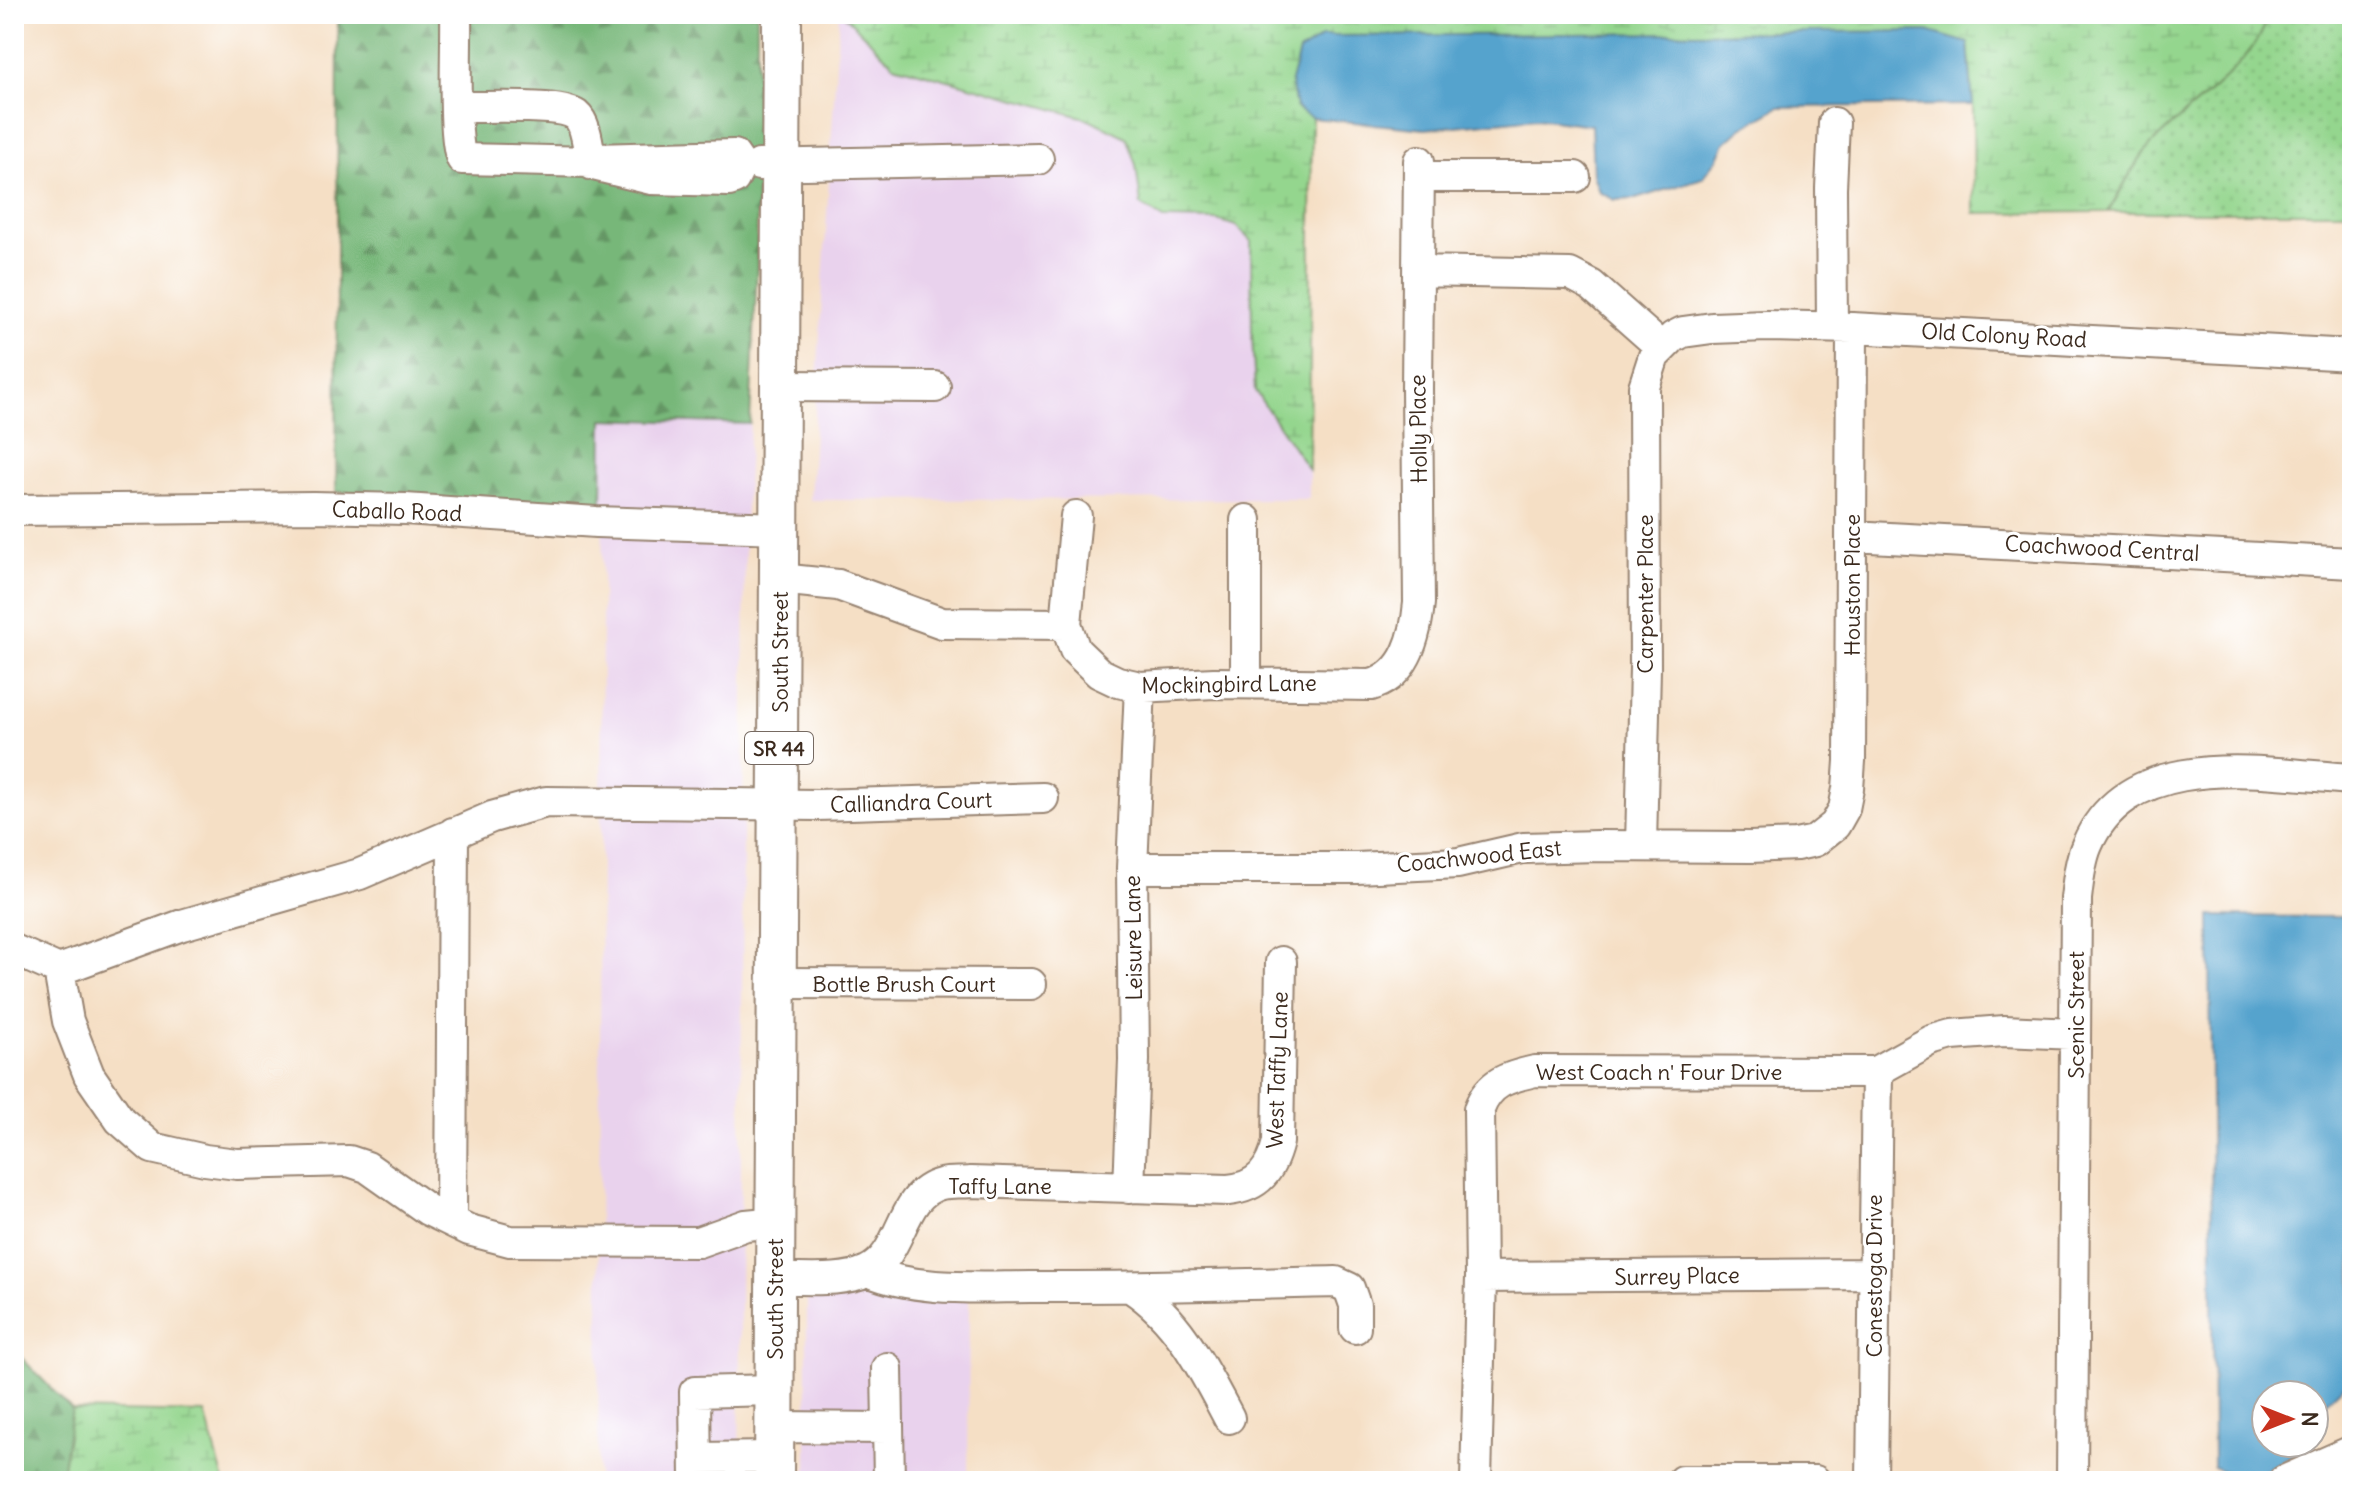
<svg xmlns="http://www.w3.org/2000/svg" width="2366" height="1495" font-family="Delius,sans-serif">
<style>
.built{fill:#e9d2ed}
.grass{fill:url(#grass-dots);stroke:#688056;stroke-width:2}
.forest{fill:url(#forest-firs);stroke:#59704c;stroke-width:2}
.wetland{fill:url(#wetland-marsh);stroke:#688056;stroke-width:2}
.water{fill:#54a3cd;stroke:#486676;stroke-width:2}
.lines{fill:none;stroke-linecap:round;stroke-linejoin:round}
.minor-casing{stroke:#988472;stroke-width:34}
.major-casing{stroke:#988472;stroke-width:42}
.minor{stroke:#fff;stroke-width:30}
.major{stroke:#fff;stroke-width:38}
.labels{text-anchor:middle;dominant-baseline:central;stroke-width:6;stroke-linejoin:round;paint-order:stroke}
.shield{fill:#fff;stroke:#766a62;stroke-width:2}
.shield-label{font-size:20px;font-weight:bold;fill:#3b2a1e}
.street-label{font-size:22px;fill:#3b2a1e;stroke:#fff}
</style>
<defs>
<pattern id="grass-dots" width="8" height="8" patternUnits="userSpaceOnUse" patternTransform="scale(2)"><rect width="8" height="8" fill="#94d68e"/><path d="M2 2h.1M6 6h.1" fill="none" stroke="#80b87a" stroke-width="1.8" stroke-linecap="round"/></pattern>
<pattern id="forest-firs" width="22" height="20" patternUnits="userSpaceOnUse" patternTransform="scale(2)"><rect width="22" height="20" fill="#77b779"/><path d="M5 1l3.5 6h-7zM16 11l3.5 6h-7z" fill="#639563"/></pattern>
<pattern id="wetland-marsh" width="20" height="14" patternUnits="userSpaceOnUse" patternTransform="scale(2)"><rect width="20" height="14" fill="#94d68e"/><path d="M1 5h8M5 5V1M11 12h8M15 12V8" fill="none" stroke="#80b87a"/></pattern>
</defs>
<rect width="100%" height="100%" fill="#fff"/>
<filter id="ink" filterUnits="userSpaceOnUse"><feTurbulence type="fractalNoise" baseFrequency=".0125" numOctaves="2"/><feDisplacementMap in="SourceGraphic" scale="16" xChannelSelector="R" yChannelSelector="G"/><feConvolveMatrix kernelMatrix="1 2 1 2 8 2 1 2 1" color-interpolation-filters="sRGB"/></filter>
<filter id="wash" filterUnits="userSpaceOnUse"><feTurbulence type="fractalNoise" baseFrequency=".006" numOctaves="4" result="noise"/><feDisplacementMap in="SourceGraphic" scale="32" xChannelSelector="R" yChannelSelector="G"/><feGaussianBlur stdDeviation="1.8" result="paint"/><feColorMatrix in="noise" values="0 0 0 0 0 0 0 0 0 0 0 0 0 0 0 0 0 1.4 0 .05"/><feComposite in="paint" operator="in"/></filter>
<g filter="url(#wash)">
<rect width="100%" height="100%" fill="#f5dfc5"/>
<path class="built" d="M839,14H843L895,65L1089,119L1126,137L1136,164L1141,205L1195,220H1217L1236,226L1251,241L1252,335L1255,390L1309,470V499L810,500Z
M603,419L750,424L745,529L739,1481H598Z
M807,1287H969L968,1481H807Z"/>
<path class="grass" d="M2268,14H2352V212H2108C2121,192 2132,166 2148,148C2180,112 2259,62 2268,14Z"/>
<path class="forest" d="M338,14H757V265L750,424L603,419L602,508L336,492Z
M14,1350L72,1410L61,1481H14Z"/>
<path class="wetland" d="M843,14H2268C2260,62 2180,112 2148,148C2132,166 2121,192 2108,212L1974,213L1973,105L1968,43L1296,108L1312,118L1309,470L1255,391L1252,335L1251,241L1236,226L1217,220L1163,219L1141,205L1136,165L1126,137L1089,119L894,65Z
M72,1410L205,1413L224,1481H61Z"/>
<path class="water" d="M1927,31L1968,43L1973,105L1779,107L1742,128L1725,143L1718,158L1703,178L1636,199L1615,200L1599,192L1593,175L1591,125L1537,118L1425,129L1312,118L1296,108L1291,81L1299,52L1323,36Z
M2210,916L2352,917V1377L2321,1407L2314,1442V1395H2266V1443H2312L2248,1481L2213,1467Z"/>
</g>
<g filter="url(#ink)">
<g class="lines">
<g class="minor-casing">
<path id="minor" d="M456,14C457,43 452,139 462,159L591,162C588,149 587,124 576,115C559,103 481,108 457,107
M734,155L741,165L734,179L729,181L651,179L593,165L591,162L597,159Z
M759,165L1038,159
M1419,177H1575
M1419,271L1570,274L1591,285L1661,347
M1832,327L1831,188L1834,123
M780,386L935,387
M14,510L313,507L405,509L596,522L780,528
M1076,516L1066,624L1075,650L1099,673L1118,682L1140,687L1214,683L1371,685C1407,675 1416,635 1419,603L1417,389L1419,161
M1246,520V683
M1852,536L2352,563
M780,579L838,585L942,623L1066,624
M1641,846L1645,668L1644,387L1654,356L1673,337L1683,332L1712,328L1767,326L1852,328L2352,355
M1132,868H1357L1458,863L1523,848L1598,846L1751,847L1796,845L1815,841L1835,825L1844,809L1848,789L1850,761L1852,328
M14,950L59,970L182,925L360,874L492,817L546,802L817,805L1043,798
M59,970L68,1021L89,1075L120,1120L152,1148L205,1160L237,1164L349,1161L367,1167L428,1210L469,1230L510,1241L698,1242L746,1225L776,1222
M778,983L1031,984
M1129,1188L1134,1060L1132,868L1140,687
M451,1221L453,833
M868,1271C918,1292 978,1287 1031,1287C1133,1288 1234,1284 1336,1282L1349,1288L1355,1305V1328
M1481,1277L1874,1274
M776,1279C804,1278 841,1283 867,1271C904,1255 898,1195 941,1184C950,1182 961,1183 971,1182L1228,1190C1259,1187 1271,1170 1278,1142L1281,962
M1132,1288C1179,1319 1203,1369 1229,1418
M887,1368L889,1481
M775,1427L888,1428
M696,1458L775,1457
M696,1481L695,1392L775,1390
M1476,1481L1481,1277L1479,1109C1489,1082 1508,1077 1535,1071L1875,1072L1931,1041L1952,1035L2004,1031L2075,1034
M1682,1481H1815
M1872,1481L1877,1071
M2072,1481L2076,899C2078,881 2080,861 2087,845C2130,745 2266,774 2352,779
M2284,1481L2352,1451"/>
</g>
<g class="major-casing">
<path id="major" d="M774,1481L782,14"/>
</g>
<use href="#minor" class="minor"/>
<use href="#major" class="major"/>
</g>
</g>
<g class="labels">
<rect class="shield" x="745" y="732" width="68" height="32" rx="6"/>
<g class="shield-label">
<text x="779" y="748">SR 44</text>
</g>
<g class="street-label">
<text transform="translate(2004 335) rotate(3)">Old Colony Road</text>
<text transform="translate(1418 429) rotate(-91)">Holly Place</text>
<text transform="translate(397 511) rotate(2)">Caballo Road</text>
<text transform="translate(2102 548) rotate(3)">Coachwood Central</text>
<text transform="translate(1852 585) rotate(-90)">Houston Place</text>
<text transform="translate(1645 594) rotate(-90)">Carpenter Place</text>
<text transform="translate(780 652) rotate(-90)">South Street</text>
<text transform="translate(1229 684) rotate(-1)">Mockingbird Lane</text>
<text transform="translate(911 802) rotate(-2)">Calliandra Court</text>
<text transform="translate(1479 856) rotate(-6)">Coachwood East</text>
<text transform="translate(1133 938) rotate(-91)">Leisure Lane</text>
<text x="904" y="984">Bottle Brush Court</text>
<text transform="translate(2076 1015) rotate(-90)">Scenic Street</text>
<text transform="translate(1277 1070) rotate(-88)">West Taffy Lane</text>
<text x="1659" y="1072">West Coach n' Four Drive</text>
<text x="1000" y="1186">Taffy Lane</text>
<text transform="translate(1677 1276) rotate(-1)">Surrey Place</text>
<text transform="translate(1874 1276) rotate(-90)">Conestoga Drive</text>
<text transform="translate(775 1299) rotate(-90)">South Street</text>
</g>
</g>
<rect width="2366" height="1495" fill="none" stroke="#fff" stroke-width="48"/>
<g transform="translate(2290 1419) rotate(90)"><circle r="38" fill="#ffffff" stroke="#b1aaa5" stroke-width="2"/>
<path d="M0-6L14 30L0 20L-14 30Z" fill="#c8321e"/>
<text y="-12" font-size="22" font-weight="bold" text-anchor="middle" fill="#3b2a1e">N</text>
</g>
</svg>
